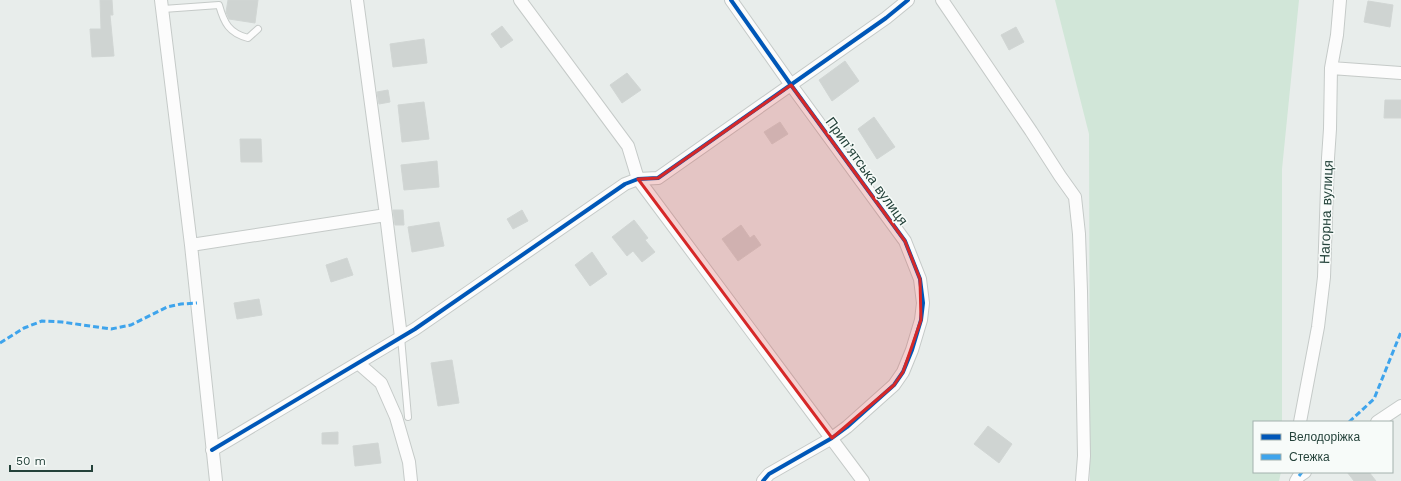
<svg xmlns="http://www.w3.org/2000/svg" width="1401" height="481" font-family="'Work Sans',sans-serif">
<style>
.green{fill:#d1e6d8}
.building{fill:#cfd4d2;stroke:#d1d6d4}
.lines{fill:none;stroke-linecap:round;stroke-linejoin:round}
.lane-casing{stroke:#c5cac8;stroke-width:8}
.street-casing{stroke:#c5cac8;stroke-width:14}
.lane{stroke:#fcfcfc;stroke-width:6}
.street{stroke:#fcfcfc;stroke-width:12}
.quiet{stroke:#3ea4ec;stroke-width:3;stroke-dasharray:6 3;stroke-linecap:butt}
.cycleway-casing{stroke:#f7fbf9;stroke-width:6}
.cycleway{stroke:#0057b8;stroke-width:4}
.marked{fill:#d62828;fill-opacity:0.2;stroke:#d62828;stroke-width:3;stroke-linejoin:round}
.labels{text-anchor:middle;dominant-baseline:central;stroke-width:3;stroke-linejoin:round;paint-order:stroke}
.street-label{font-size:14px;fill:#24423a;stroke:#f7fbf9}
</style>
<rect width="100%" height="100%" fill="#e8edeb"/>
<path class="green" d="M1055,0H1299L1282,169V422H1254V472H1281L1279,481H1090L1089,134Z"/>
<path class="building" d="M100,0H112L113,15H110L114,56L92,57L90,29H101Z
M228,0H258L255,23L229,19L226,12Z
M1368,1L1393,5L1390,27L1364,22Z
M502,26L513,40L501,48L491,34Z
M1016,27L1024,42L1009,50L1001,35Z
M424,39L427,63L393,67L390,44Z
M845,61L859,81L832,101L819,80Z
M627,73L641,90L622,103L610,85Z
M388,90L390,102L379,104L377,92Z
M1385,100H1401V118H1384Z
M424,102L429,139L402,142L398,105Z
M874,117L895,147L877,159L858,129Z
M780,122L788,134L772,144L764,132Z
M240,139H261L262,162H241Z
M437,161L439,187L404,190L401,165Z
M393,210H403L404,225H395Z
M522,210L528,221L513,229L507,219Z
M634,220L648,238L645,240L655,252L642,262L633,251L627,256L612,237Z
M439,222L444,246L412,252L408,227Z
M741,225L750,238L754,235L761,245L738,261L722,239Z
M592,252L607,274L590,286L575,265Z
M347,258L353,275L331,282L326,265Z
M259,299L262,315L237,319L234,303Z
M452,360L459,403L438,406L431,363Z
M988,426L1012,444L999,463L974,444Z
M338,432V444H322V433Z
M378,443L381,463L355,466L353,446Z
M1347,472H1369L1376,481H1354Z"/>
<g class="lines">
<g class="lane-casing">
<path id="lane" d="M163,9L219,5C224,23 229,33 248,38L258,29
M401,337L408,417"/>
</g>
<g class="street-casing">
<path id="street" d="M161,0L191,245L216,481
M357,0L386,215L401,337
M520,0L628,146L638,179L863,481
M731,0L791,85L905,241L920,279L923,303L921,320L912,350L903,372L894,385L847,427L832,438L769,474L763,481
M942,0L1031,131L1060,176L1075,197L1079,234L1081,291L1084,456L1082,481
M1331,68L1401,73
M191,245L386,215
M358,363L381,383L396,417L409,462L411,481
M1300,422L1318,327L1324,277L1328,158L1330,129L1331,68L1337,35L1340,0
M1377,422L1401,406
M212,450L415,329L625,184L638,179L658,178L886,18L908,0
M1296,481L1299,476L1305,472"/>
</g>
<use href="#lane" class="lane"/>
<use href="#street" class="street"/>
<path class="quiet" d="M0,343L24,328L42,321L62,322L111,329L131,325L167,307L181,304L197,303
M1349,422L1374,399L1401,332
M1299,476L1302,472"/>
<g class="cycleway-casing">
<path id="cycleway" d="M731,0L791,85L905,241L920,279L923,303L921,320L912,350L903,372L894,385L847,427L832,438L769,474L763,481
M212,450L415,329L625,184L638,179L658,178L886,18L908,0"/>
</g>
<use href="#cycleway" class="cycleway"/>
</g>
<path class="marked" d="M791,85L905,241L920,279L921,320L903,372L894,385L832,438L638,179L658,178Z"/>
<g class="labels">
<g class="street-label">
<text transform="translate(867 171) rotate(54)">Прип’ятська вулиця</text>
<text transform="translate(1326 212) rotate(-88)">Нагорна вулиця</text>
</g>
</g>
<rect x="1253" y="421" width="140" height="52" fill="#f7fbf9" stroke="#a3b1ad"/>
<rect x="1261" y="434" width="20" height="6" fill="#0057b8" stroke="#a3b1ad"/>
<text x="1289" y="441" font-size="12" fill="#24423a">Велодоріжка</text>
<rect x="1261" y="454" width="20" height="6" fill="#3ea4ec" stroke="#a3b1ad"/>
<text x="1289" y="461" font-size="12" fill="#24423a">Стежка</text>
<path d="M10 465v6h82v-6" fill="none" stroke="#24423a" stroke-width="2"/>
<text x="16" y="465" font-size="12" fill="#24423a" stroke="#f7fbf9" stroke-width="3" paint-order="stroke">50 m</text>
</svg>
